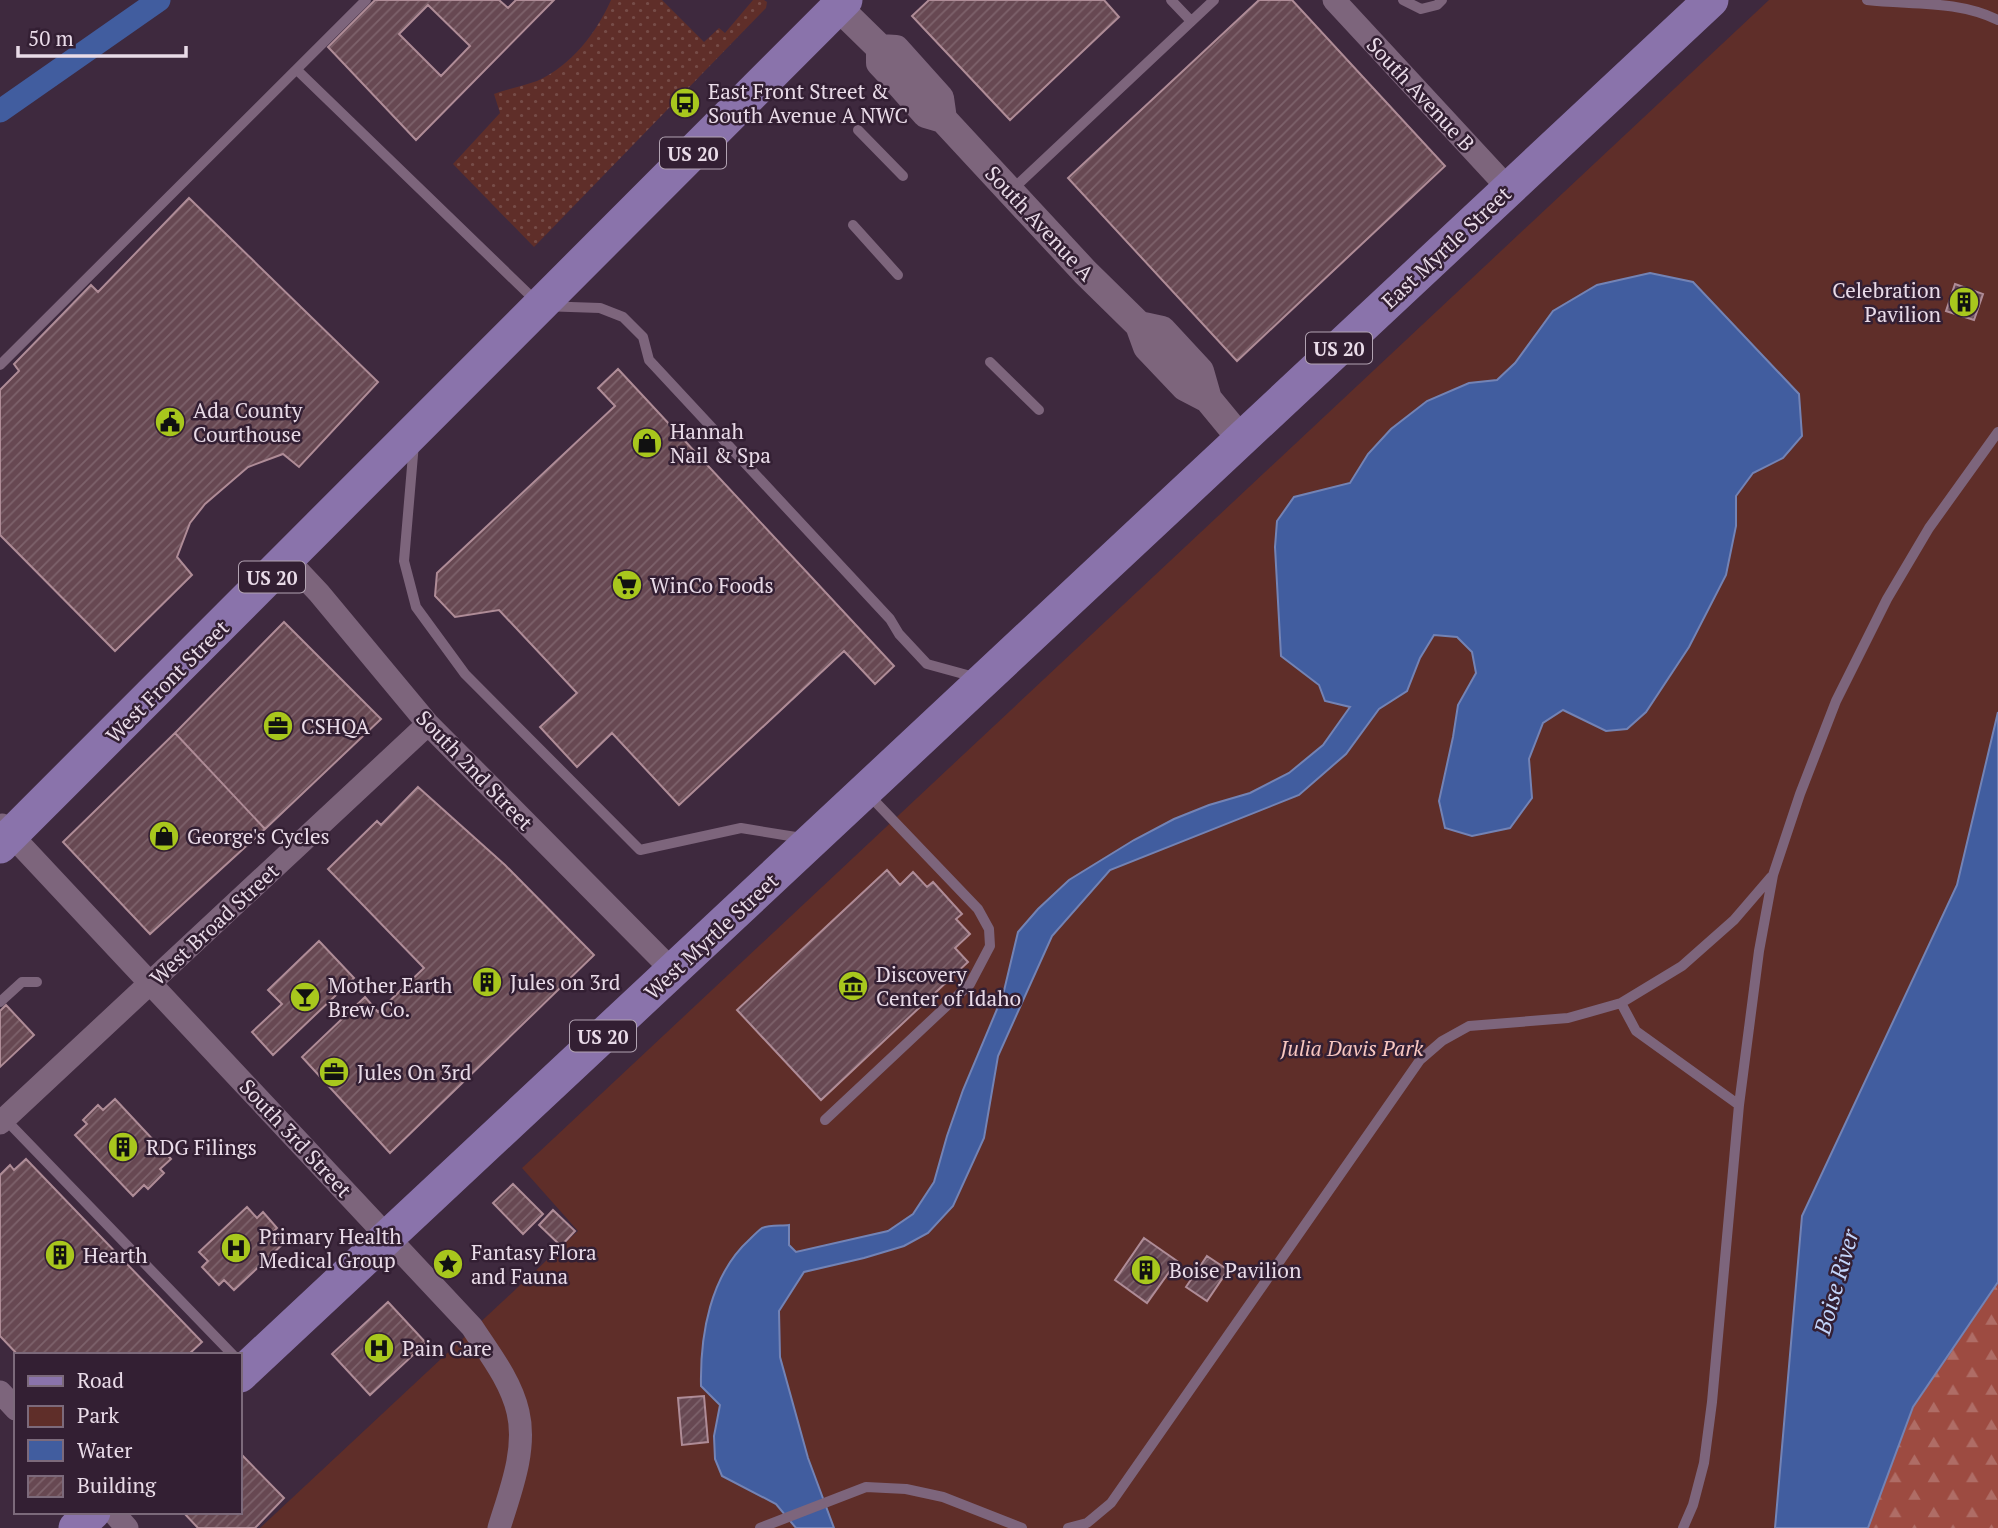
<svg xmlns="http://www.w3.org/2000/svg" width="1998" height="1528" font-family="'PT Serif',serif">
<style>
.grass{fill:url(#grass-dots)}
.forest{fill:url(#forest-firs)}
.park{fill:#5f2e29}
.water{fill:#415d9f;stroke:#7383b5;stroke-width:2}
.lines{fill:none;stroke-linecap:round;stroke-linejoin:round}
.canal{stroke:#415d9f;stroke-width:23}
.building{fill:url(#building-hatch);stroke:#af8c97;stroke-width:2;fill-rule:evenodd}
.service{stroke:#7d657c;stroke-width:10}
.minor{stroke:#7d657c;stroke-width:23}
.tertiary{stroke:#7d657c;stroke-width:28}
.primary{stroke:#8a73ab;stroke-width:35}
.labels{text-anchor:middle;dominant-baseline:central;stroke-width:5;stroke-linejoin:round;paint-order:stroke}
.shield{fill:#331f33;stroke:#b2a3b2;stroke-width:2}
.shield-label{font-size:19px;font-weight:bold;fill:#e9dbe8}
.poi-label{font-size:21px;fill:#e9dbe8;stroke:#331f33;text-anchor:start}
.street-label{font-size:21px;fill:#e9dbe8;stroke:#331f33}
.park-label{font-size:21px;font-style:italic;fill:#f7c6bf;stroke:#331f33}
.water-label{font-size:23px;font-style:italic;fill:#c3d5fb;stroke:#331f33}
</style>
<defs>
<pattern id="grass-dots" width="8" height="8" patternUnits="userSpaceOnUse" patternTransform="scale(1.75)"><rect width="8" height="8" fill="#5f2e29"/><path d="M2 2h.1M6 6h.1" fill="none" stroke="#764c48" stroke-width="1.8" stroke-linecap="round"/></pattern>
<pattern id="forest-firs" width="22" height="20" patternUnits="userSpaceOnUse" patternTransform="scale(1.75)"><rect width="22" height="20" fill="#9d4b41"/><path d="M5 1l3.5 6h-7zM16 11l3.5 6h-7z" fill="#af6d66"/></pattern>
<pattern id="building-hatch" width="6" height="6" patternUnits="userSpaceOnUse" patternTransform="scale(1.75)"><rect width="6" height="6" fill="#674852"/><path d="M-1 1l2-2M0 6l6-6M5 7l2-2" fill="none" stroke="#7d626b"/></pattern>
</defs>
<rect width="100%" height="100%" fill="#3e293e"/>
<path class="grass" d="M611,0H662L704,42L719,28L725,33L753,0H764L767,2L766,8L534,247L453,164L500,113L494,94C508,89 523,86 537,81C571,66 597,32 611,0Z"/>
<path class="forest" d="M1998,1282V1528H1868L1913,1407Z"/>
<path class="park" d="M1769,0H1998V712L1957,885L1802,1216L1775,1528H260L578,1231L522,1168Z"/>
<path class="water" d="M1650,273L1693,282L1799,394L1802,436L1783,458L1753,473L1736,496V526L1726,575L1689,647L1646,712L1627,729L1606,731L1563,710L1543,723L1529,759L1532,798L1510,828L1472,836L1445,828L1439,801L1453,737L1458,705L1476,673L1472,652L1457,637L1434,635L1420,658L1407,691L1379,709L1346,754L1299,795L1110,870L1052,936L998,1056L984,1138L953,1206L928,1233L904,1246L864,1258L804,1272L779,1311L780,1357L808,1458L834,1528H796L776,1504L722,1476L715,1459L714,1436L720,1405L701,1386C700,1335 710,1275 750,1239C753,1236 758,1231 762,1228C769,1225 781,1226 789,1225V1245L796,1252L888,1231L913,1214L934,1182L947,1136L963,1090L1003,995L1018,932L1038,909L1069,880L1134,840L1174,819L1209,805L1250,793L1289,773L1323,745L1350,707L1325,701L1319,685L1281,656L1275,547L1277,521L1294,497L1350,483L1368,454L1391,429L1427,401L1469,383L1497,380L1515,363L1553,311L1597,285Z
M1998,712V1282L1913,1407L1868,1528H1775L1802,1216L1957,885Z"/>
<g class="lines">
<path class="canal" d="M0,111L159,0"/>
</g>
<path class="building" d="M375,0H499L508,8L516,0H554L416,140L328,47ZM428,5L470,46L441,76L399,34Z
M929,0H1104L1119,17L1010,120L912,16Z
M1259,0H1292L1445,166L1237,361L1068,178Z
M189,198L378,382L299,467L283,454L248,467L205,504L190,523L177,557L192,575L115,651L0,535V390L19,371L14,364L91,285L98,292Z
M1955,284L1983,294L1974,320L1946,311Z
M618,369L894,666L875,684L844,651L679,805L612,733L577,767L540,727L577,693L499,610L455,617L435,596L437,573L615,406L598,388Z
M284,622L381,719L265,829L175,733Z
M175,733L265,829L150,934L63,842Z
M418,787L505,865L594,955L390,1153L302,1057L365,997L378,1012L424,968L328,869L377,821L381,825Z
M887,870L900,885L913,872L927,887L933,882L962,914L956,919L970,934L955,948L968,962L821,1100L737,1010Z
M319,941L354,978L273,1055L252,1032L282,1004L268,990Z
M6,1005L34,1035L0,1067V1011Z
M115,1099L171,1159L160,1169L164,1173L148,1189L144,1185L133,1196L75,1135L87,1124L83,1120L98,1105L103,1110Z
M26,1159L202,1342L188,1355H18L0,1336V1175L10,1165L14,1170Z
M513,1184L543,1214L523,1234L493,1203Z
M247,1207L257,1218L263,1212L277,1228L273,1232L284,1243L234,1290L224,1280L219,1285L202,1267L208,1261L199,1252Z
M553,1210L575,1231L561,1246L539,1225Z
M1144,1238L1177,1261L1147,1303L1115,1280Z
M1207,1256L1228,1270L1207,1301L1186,1287Z
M388,1302L426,1343L370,1395L332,1354Z
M704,1396L708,1442L682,1445L678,1398Z
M240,1453L284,1498L255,1528H198L183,1512H240Z"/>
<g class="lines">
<path class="service" d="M1171,0L1191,21
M1403,0L1421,9L1437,5L1442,0
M1867,0C1912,5 1957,0 1998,20
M297,70L541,306L600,308L623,317L643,337L649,360L890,619L899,634L927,664L978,678
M858,130L903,176
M1012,190L1214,0
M853,225L898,275
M990,362L1039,410
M0,365L366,0
M414,443L404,561L416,607L465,674L640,850L741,828L802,838
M0,1002L22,982H37
M1621,1003L1636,1031L1739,1105
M4,1118L233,1355
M825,1120L970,984L990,946L989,929L978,909L867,793
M760,1528L866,1487L906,1489L943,1497L1022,1528
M1068,1528L1087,1523L1111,1503L1420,1060L1442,1041L1469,1026L1568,1018L1621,1003L1682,966L1734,920L1771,877
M1683,1528L1693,1505L1704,1463L1712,1402L1739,1105L1759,951L1773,875L1800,794L1836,701L1887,599L1929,528L1998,432"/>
<path class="minor" d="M1334,0L1508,188
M288,560L319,593L428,724L673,971
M2,825L472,1327C489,1353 511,1381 518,1412C527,1450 510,1492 499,1528
M0,1123L428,724
M0,1392L16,1409
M113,1512L127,1528"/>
<path class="tertiary" d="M838,7L880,48L896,49L940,98L943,119
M880,48V63L897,81L926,114L943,119L1085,272L1139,325L1147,347L1185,387L1208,399L1241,439
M1139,325L1162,330L1200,371L1208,399"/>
<path class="primary" d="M0,846L845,0
M240,1375L1711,0
M76,1528L93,1512"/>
</g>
<defs>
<g id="bus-disc" transform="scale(1.575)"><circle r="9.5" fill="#a8c71d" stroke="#331f33"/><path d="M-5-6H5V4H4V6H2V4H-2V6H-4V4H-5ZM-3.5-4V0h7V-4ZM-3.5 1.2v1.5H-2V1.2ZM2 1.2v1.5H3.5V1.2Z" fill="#111"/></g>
<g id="building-disc" transform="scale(1.575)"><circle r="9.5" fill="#a8c71d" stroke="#331f33"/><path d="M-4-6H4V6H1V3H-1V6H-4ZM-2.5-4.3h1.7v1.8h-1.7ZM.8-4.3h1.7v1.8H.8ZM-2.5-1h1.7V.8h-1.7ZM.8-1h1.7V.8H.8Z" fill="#111"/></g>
<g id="civic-disc" transform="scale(1.575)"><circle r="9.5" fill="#a8c71d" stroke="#331f33"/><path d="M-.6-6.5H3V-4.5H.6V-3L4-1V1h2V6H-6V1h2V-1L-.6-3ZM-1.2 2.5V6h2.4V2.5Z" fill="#111"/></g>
<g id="shop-disc" transform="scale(1.575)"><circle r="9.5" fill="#a8c71d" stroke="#331f33"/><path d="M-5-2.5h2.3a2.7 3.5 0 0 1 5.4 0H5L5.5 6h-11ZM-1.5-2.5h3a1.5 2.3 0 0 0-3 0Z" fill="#111"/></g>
<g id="supermarket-disc" transform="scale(1.575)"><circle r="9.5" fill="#a8c71d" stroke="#331f33"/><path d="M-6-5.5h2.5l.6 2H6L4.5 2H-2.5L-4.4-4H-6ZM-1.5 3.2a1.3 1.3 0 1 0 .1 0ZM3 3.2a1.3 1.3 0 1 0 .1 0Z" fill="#111"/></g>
<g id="office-disc" transform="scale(1.575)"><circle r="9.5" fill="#a8c71d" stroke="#331f33"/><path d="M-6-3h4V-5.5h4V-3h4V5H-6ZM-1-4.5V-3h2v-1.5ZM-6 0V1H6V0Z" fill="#111"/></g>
<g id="museum-disc" transform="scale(1.575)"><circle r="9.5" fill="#a8c71d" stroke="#331f33"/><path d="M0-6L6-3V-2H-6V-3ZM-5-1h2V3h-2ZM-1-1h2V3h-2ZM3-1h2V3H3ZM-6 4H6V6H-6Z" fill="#111"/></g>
<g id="bar-disc" transform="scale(1.575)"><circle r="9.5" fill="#a8c71d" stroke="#331f33"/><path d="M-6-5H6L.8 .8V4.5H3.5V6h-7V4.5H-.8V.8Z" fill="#111"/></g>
<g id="hospital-disc" transform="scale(1.575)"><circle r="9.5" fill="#a8c71d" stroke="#331f33"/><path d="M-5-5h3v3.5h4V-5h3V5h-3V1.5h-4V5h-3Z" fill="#111"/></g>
<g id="sight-disc" transform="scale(1.575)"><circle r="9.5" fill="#a8c71d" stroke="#331f33"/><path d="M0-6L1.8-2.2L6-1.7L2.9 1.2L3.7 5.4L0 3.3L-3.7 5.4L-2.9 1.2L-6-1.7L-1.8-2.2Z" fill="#111"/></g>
</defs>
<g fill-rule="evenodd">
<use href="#bus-disc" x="685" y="103"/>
<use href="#building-disc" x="1964" y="302"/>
<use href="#civic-disc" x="170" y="422"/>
<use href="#shop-disc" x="647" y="443"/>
<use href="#supermarket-disc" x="627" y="585"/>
<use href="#office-disc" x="278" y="726"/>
<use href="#shop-disc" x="164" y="836"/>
<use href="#building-disc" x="487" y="982"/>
<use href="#museum-disc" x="853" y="986"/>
<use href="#bar-disc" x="305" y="997"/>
<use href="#office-disc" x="334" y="1072"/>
<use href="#building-disc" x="123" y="1147"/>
<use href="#hospital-disc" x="236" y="1248"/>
<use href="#building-disc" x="60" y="1255"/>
<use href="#sight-disc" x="448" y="1264"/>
<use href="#building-disc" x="1146" y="1270"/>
<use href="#hospital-disc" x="379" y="1348"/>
</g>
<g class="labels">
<g class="shield">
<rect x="660" y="137.5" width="66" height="31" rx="5"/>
<rect x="1306" y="332.5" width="66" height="31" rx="5"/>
<rect x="239" y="561.5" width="66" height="31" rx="5"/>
<rect x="570" y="1020.5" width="66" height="31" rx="5"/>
</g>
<g class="shield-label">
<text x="693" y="153">US 20</text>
<text x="1339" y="348">US 20</text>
<text x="272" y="577">US 20</text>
<text x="603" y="1036">US 20</text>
</g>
<g class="poi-label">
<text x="708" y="91">East Front Street &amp;<tspan x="708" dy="24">South Avenue A NWC</tspan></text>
<text x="1941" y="290" text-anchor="end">Celebration<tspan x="1941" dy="24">Pavilion</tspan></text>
<text x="193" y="410">Ada County<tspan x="193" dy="24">Courthouse</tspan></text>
<text x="670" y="431">Hannah<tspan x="670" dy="24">Nail &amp; Spa</tspan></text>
<text x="650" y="585">WinCo Foods</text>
<text x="301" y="726">CSHQA</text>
<text x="187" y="836">George's Cycles</text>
<text x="876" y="974">Discovery<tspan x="876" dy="24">Center of Idaho</tspan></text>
<text x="510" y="982">Jules on 3rd</text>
<text x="328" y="985">Mother Earth<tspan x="328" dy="24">Brew Co.</tspan></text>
<text x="357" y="1072">Jules On 3rd</text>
<text x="146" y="1147">RDG Filings</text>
<text x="259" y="1236">Primary Health<tspan x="259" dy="24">Medical Group</tspan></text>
<text x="471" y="1252">Fantasy Flora<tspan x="471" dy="24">and Fauna</tspan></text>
<text x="83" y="1255">Hearth</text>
<text x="1169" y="1270">Boise Pavilion</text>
<text x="402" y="1348">Pain Care</text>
</g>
<g class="street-label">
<text transform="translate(1421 94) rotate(47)">South Avenue B</text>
<text transform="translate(1040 223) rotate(47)">South Avenue A</text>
<text transform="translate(1446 247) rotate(-43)">East Myrtle Street</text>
<text transform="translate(167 681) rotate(-45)">West Front Street</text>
<text transform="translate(475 770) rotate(46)">South 2nd Street</text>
<text transform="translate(214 924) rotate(-43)">West Broad Street</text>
<text transform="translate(711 936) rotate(-43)">West Myrtle Street</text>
<text transform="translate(296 1138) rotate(47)">South 3rd Street</text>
</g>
<g class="park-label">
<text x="1352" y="1048">Julia Davis Park</text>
</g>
<g class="water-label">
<text transform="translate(1836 1282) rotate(-74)">Boise River</text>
</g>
</g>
<rect x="14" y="1353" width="228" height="161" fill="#331f33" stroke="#7c6a7b" stroke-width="2"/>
<rect x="28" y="1376" width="35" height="10" fill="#8a73ab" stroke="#7c6a7b" stroke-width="2"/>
<text x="77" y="1388" font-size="21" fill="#e9dbe8">Road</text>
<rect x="28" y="1406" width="35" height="21" fill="#5f2e29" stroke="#7c6a7b" stroke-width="2"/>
<text x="77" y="1423" font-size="21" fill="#e9dbe8">Park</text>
<rect x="28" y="1440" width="35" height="21" fill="#415d9f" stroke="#7c6a7b" stroke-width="2"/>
<text x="77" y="1458" font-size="21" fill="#e9dbe8">Water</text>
<rect x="28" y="1476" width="35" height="21" fill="url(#building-hatch)" stroke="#7c6a7b" stroke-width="2"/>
<text x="77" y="1493" font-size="21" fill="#e9dbe8">Building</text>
<path d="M18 46v10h168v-10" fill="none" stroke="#e9dbe8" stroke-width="3.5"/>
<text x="28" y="46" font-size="21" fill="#e9dbe8" stroke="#331f33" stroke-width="5" paint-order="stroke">50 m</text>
</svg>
